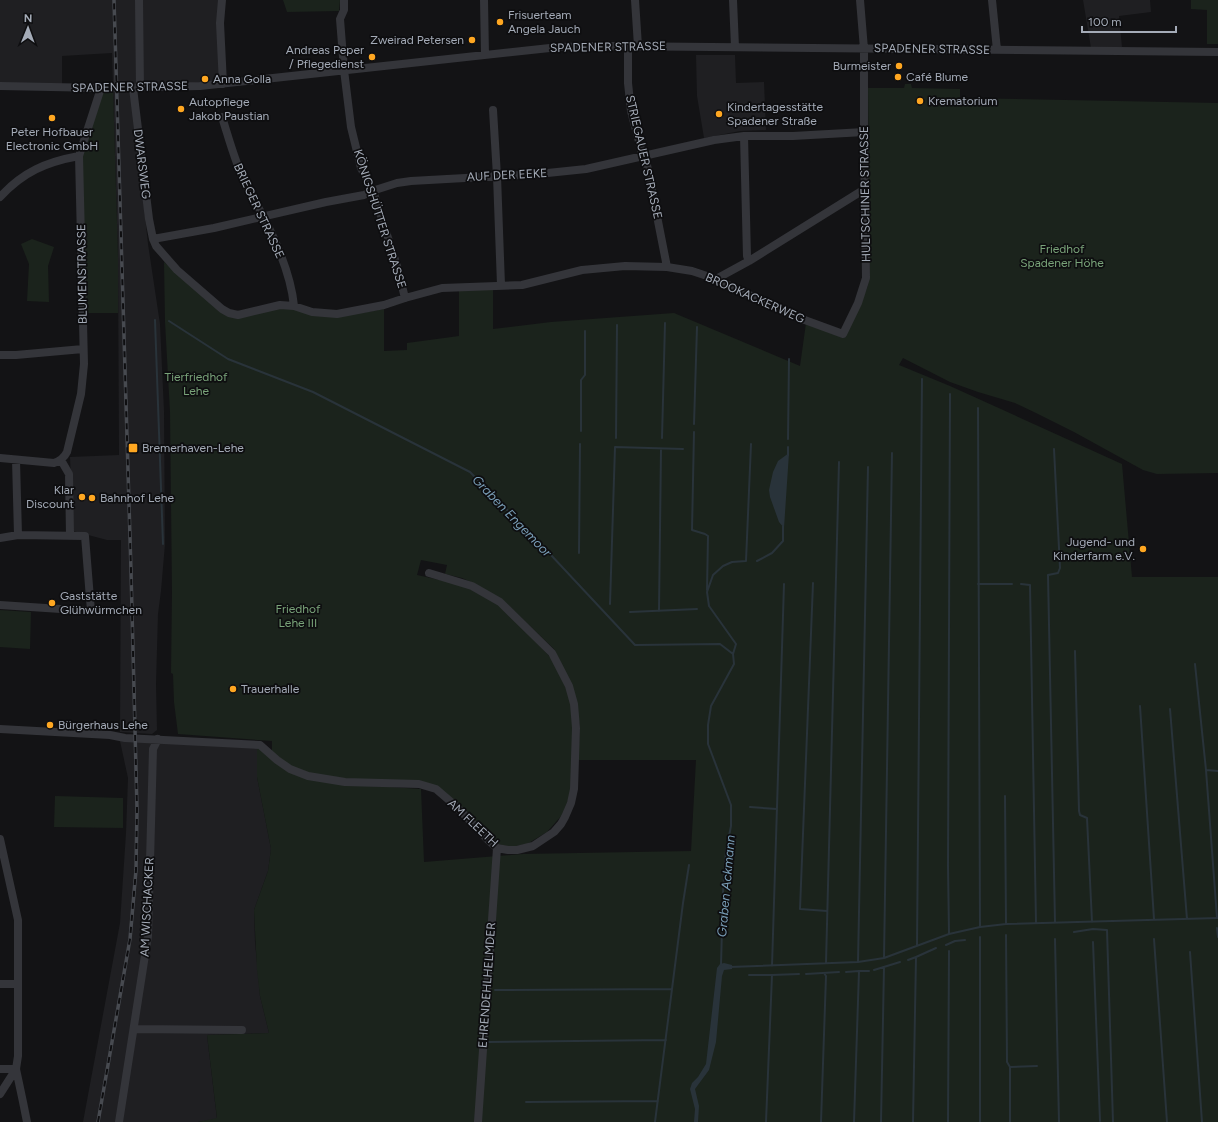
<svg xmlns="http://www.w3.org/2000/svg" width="1218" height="1122" font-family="Figtree,sans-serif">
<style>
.built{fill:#1f1f22}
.green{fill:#1b231c}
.water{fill:#29333a}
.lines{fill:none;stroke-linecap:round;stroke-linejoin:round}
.stream{stroke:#29333a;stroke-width:2}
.minor{stroke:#34353a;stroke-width:8}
.rail-casing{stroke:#474a50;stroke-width:3.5}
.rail{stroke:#0e0e10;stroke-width:2;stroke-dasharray:6;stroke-linecap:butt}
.poi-dot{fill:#ffa721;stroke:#0e0e10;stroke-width:1.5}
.labels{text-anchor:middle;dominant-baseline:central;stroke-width:3.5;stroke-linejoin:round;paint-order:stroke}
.poi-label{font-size:12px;fill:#a4abb7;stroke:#0e0e10;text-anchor:start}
.street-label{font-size:12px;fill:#a4abb7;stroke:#0e0e10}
.park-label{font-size:12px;fill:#79a379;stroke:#0e0e10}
.water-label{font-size:13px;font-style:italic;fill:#789cb5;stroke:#0e0e10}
</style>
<rect width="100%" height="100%" fill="#131315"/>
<path class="built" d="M0,0H219V82L131,85L148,244L160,324L164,411L165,544L161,591L158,614L156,684L157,730L152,734L120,732L121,540H107L73,531L70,457L119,455L118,257L112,53L62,56V86L0,84Z
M1083,0H1150L1151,12L1119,16L1122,47L1091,48Z
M696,55H735L736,83L764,82L766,130L740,131L704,138L697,96Z
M120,741L257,747V777L271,849L268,871L254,910L255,942L260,996L269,1033L207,1035L217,1119L198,1122H83L120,923L126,833L128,778Z"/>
<path class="green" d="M283,0H340L339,11L287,12Z
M1191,0H1218V44H1207V10L1191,9Z
M905,84H911L912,88L960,89V98L1218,103V473L1157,474L1143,470L1074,432L1036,413L1015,403L978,392L950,382L903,358L899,365L950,386L1122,464L1132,577H1218V1122H198L217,1118L207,1035L269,1033L260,996L257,970L254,910L268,871L271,849L257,777V747L289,771L307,778L343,784L421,789L424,862L523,854L691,851L696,760H578L580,727L572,686L554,649L505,602L473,583L462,578L445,574L447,565L421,560L417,575L472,587L498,604L531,636L551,658L566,686L571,704L574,723V755L572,790L562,815L547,832L527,844L511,847L498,844L489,838L459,804L437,786L417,781L345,780L309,774L295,769L281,760L272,751V741L178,734L174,702L173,674L171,673L172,592L170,412L165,322L164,262L220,310C242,325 261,308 285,308C295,307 304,314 314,315C338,318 360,313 384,309V351L407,350V343L459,336V290L493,288V329L551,322L674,313L800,366L806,323L844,338L867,288L870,277L868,88H904Z
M102,88H113L118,257V313H86L81,157Z
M32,239L54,247L48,266L49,302L27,301L29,264L21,244Z
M0,610L31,612L30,649L0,647Z
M55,796L123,798V828L54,827Z"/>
<path class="water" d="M789,453L784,528L779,522L770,497L769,490L773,472L778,461Z
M724,963L732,965V969L724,970L722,976L716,1042L709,1070L695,1089L699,1106L698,1122H694L695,1109L690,1089L692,1083L698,1077L706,1064L717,968L720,964Z"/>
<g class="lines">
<path class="stream" d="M155,320L163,544
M169,321L228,359L313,392L470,472L550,554L635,645L720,644L733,654
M978,408L980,927
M694,424L697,327
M581,431V380L585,375V331
M694,432L692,530L705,534L708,536L707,590
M616,438L617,325
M662,438L665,323
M788,439L789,359
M1054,449L1060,568L1058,573L1048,575L1055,922
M788,455V447
M579,553L580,444
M757,561L772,553L783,541V526
M813,583L800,909L827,911
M978,584H1012
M1021,584L1030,585L1036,923
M610,604L615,447L683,449
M659,611L661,449
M630,612L697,609
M1075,651L1079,811L1080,815L1087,818L1092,922
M1195,664L1206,770L1217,918
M1140,706L1154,919
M1170,709L1187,919
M1206,770L1218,771
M1005,796L1006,924
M750,807L777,809
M1217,928L1218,937
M1074,932L1093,929L1107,930L1113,1122
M949,934L948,866L950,394
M1006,935L1007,1062L1010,1067V1122
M980,937V1122
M1055,939L1059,1122
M1154,939L1167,1122
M1093,942L1100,1121
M946,945L955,941L965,940
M917,946L922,379
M1190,952L1202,1122
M916,957L936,948
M884,958L892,453
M908,960L916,957L913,1122
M858,962L868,467
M826,963L839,462
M721,965L723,892L726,851L731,826V805L708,744V725L711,706L734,664L733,654L736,644L709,606L707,592L713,575L723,566L732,562L746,561L751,444
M772,966L784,584
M730,967L858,962L884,958L949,934L980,927L1006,924L1218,918
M874,970L900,962
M859,971H869
M846,972L859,971L854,1122
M806,974L839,972
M749,975H772L799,974
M495,990L672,989
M488,1042L666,1040
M1010,1067L1037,1066
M526,1102L658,1101
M655,1122L683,903L689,865
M766,1122L772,975
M821,1122L826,976L824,973
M881,1122L884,967
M948,1122L949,951"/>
<path class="minor" d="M139,0L140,88
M222,0L220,23L223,84
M344,0V10L340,19L344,70L351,127L361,168L374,194L397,266L405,298
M484,0L485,55
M635,0L638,46
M733,0L735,47
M992,0L997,50
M628,46V83L631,111L643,157L647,165L667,267
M0,86L101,88L200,86L559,47L606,46L1218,52
M133,88L149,219L153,239L156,246L177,270L222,309L229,313L238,315L280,305L294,306L312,312L337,314L384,305L405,298L442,288L522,285L582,270L625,266L667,267L692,271L716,279L745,293L802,319L843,334L858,303L866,278L864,132V49L860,0
M493,110L497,176L501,285
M222,117C229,139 235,162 245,183C251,195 257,205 263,216C277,243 291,275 294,306
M744,136L747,256L749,261
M0,197C23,172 46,162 79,156
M153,239L214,228L326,202L364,195L372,191L397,183L411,181L538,174L586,169L714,140L744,136H793L864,132
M716,279L749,261L860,192H865
M0,355H16L83,349
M0,458L54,463C60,461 64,458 67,452L81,394L84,364L79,156L101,88
M16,460L18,535
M61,460L69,474L70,535
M0,538L18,535L85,536L91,611L0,605
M0,729L110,735L125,738L260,745L277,760L290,769L308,776L345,782L419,784L436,789L457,807L487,839L497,848L508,850H517L533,846L554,832L561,824L565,817L571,803L574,789L576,728L574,704L569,686L552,653L500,602L472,586L429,573
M0,839L18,920V1056L16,1069L23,1102L27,1122
M0,984H18
M134,1029L242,1030
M0,1069H16
M0,1094L16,1069
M119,1122L148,936L153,749L158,739
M478,1122L497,848"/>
<g class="rail-casing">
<path id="rail" d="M98,1122L130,939L136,870L137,809L131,571L114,0"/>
</g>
<use href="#rail" class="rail"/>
</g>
<g class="poi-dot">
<circle cx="500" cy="22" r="4"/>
<circle cx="472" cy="40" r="4"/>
<circle cx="372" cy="57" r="4"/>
<circle cx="899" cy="66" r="4"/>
<circle cx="898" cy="77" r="4"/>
<circle cx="205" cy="79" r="4"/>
<circle cx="920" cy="101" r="4"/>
<circle cx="181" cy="109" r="4"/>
<circle cx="719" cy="114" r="4"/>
<circle cx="52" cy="118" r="4"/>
<rect x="128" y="443" width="10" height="10" rx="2"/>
<circle cx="82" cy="497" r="4"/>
<circle cx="92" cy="498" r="4"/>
<circle cx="1143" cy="549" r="4"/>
<circle cx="52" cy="603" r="4"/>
<circle cx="233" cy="689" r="4"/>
<circle cx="50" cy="725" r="4"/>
</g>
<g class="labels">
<g class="poi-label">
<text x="508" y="15">Frisuerteam<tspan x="508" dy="14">Angela Jauch</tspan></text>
<text x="464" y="40" text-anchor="end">Zweirad Petersen</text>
<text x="364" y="50" text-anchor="end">Andreas Peper<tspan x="364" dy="14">/ Pflegedienst</tspan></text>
<text x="891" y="66" text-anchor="end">Burmeister</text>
<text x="906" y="77">Café Blume</text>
<text x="213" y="79">Anna Golla</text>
<text x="928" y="101">Krematorium</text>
<text x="189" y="102">Autopflege<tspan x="189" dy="14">Jakob Paustian</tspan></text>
<text x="727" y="107">Kindertagesstätte<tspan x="727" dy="14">Spadener Straße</tspan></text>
<text x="52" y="132" text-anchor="middle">Peter Hofbauer<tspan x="52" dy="14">Electronic GmbH</tspan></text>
<text x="142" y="448">Bremerhaven-Lehe</text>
<text x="74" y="490" text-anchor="end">Klar<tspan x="74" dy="14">Discount</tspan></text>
<text x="100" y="498">Bahnhof Lehe</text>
<text x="1135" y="542" text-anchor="end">Jugend- und<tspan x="1135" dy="14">Kinderfarm e.V.</tspan></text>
<text x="60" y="596">Gaststätte<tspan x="60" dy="14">Glühwürmchen</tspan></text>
<text x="241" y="689">Trauerhalle</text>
<text x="58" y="725">Bürgerhaus Lehe</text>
</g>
<g class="street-label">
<text transform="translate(608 47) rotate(-1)">SPADENER STRASSE</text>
<text transform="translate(932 49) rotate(1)">SPADENER STRASSE</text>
<text transform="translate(130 87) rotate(-1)">SPADENER STRASSE</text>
<text transform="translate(644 157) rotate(77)">STRIEGAUER STRASSE</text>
<text transform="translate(142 164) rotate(83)">DWARSWEG</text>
<text transform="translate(507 175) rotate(-3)">AUF DER EEKE</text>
<text transform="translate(865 194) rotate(-91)">HULTSCHINER STRASSE</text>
<text transform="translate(259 211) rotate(65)">BRIEGER STRASSE</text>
<text transform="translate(380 219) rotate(72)">KÖNIGSHÜTTER STRASSE</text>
<text transform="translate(82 274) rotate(-91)">BLUMENSTRASSE</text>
<text transform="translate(755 298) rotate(24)">BROOKACKERWEG</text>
<text transform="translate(473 823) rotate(43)">AM FLEETH</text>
<text transform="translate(147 907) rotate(-87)">AM WISCHACKER</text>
<text transform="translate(487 985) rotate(-86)">EHRENDEHLHELMDER</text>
</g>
<g class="park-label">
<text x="1062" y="249">Friedhof<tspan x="1062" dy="14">Spadener Höhe</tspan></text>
<text x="196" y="377">Tierfriedhof<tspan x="196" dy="14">Lehe</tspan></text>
<text x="298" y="609">Friedhof<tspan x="298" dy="14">Lehe III</tspan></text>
</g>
<g class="water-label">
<text transform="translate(512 516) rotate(46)">Graben Engemoor</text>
<text transform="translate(726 886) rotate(-85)">Graben Ackmann</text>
</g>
</g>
<g transform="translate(28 28) rotate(1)" stroke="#0e0e10" stroke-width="3" paint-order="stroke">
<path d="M0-3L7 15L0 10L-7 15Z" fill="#a4abb7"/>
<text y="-6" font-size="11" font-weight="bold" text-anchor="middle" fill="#a4abb7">N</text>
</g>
<path d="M1082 26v6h94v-6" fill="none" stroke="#a4abb7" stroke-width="2"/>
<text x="1088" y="26" font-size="12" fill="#a4abb7" stroke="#0e0e10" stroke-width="3" paint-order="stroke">100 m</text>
</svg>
